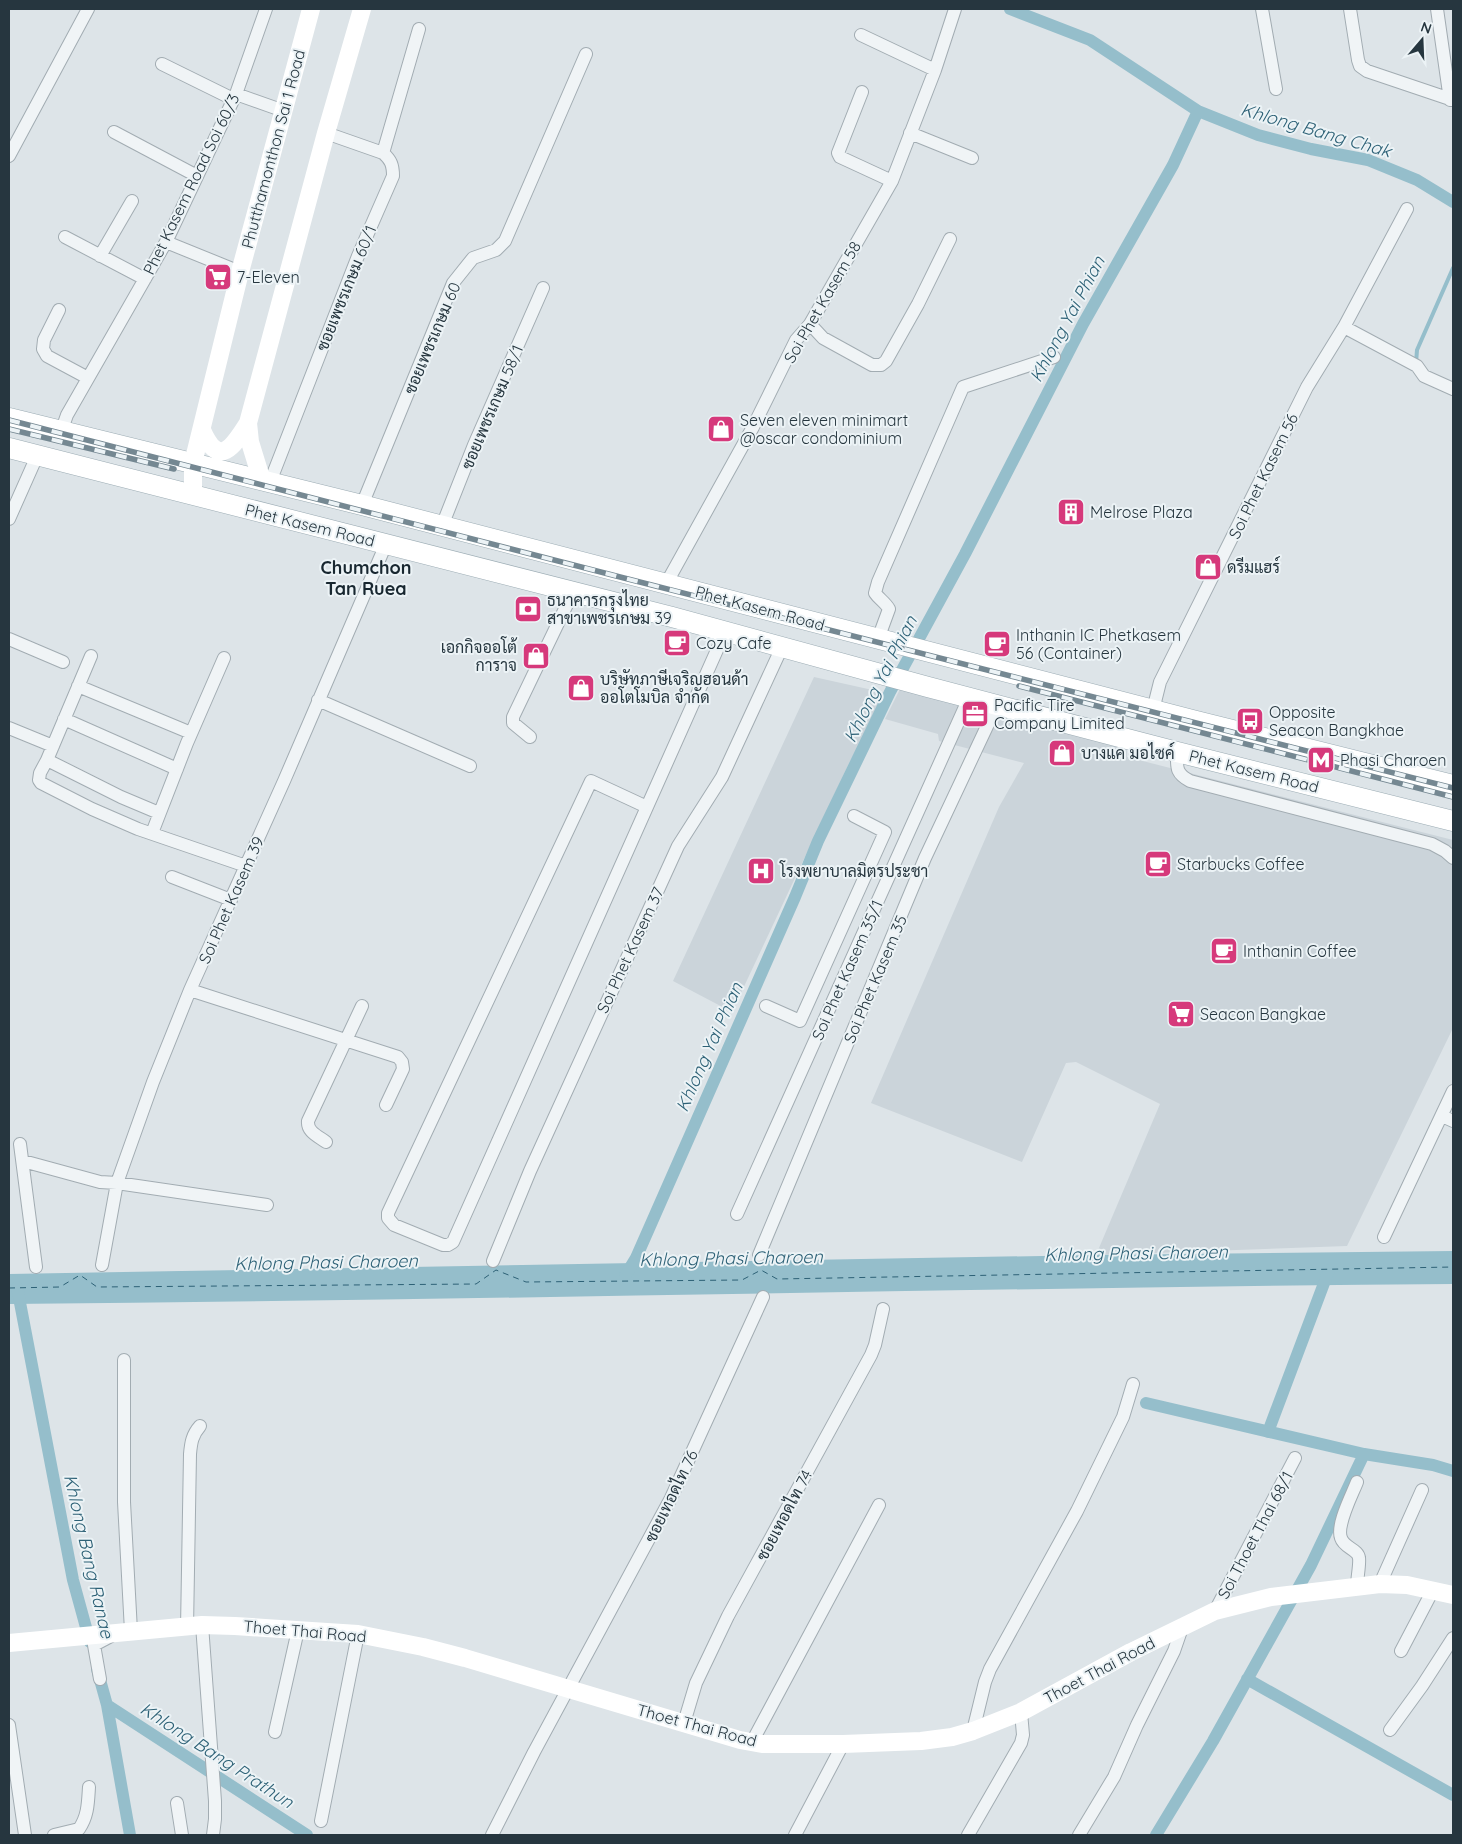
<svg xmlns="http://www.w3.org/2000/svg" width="1462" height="1844" font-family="Quicksand,Sarabun,sans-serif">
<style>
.built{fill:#cbd4da}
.water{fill:#95becb}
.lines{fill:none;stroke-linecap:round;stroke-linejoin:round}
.stream{stroke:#95becb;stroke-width:4}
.canal{stroke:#95becb;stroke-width:12}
.ferry{stroke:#2d6176;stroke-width:1;stroke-dasharray:6 5;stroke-linecap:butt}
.street-casing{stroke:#a2acb2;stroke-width:14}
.primary-casing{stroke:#9cacb4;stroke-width:21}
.street{stroke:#f0f4f6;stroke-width:12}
.secondary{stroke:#fff;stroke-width:18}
.primary{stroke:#fff;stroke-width:20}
.rail-casing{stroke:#758892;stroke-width:5.5}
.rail{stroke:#ecf3f6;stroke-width:4;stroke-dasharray:11;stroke-linecap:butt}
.labels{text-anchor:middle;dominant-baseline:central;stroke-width:4;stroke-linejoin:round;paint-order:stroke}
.street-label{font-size:16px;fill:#26363f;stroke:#ecf3f6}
.poi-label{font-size:16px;fill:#26363f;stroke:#ecf3f6;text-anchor:start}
.water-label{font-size:18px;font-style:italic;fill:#2d6176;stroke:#ecf3f6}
.neighbourhood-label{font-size:18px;font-weight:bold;fill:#182730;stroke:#ecf3f6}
</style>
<rect width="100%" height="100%" fill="#dde4e8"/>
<path class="built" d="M814,677L886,693L850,761L732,1012L673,981Z
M901,687L1127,744V757L1453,840V1028L1347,1246L1096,1255L1160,1104L1076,1062L1066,1063L1022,1162L871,1103L999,807L1024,763L939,741L938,734L885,719Z"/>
<path class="water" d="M1453,1251V1284C972,1288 490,1300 9,1304V1274L1096,1255Z"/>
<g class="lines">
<path class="stream" d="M1416,363L1417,350L1453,268"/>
<path class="canal" d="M1010,9L1090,40L1198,111L1258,135L1311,149L1368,160L1417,180L1453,202
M625,1276L636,1258L795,897L818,841L890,692L965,554L1083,324L1173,165L1198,111
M17,1287L73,1580L90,1642
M1146,1403L1364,1454L1433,1465L1453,1471
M1268,1432L1329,1270
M97,1669L107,1705L130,1835
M1247,1679L1453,1795
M107,1705L307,1835
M1156,1835L1213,1741L1311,1565L1364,1454"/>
<path class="ferry" d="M9,1288L60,1287L80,1275L97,1287L476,1284L496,1270L526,1282L742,1280L761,1270L777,1279L1453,1267"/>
<g class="street-casing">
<path id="street" d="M1262,9L1276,89
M1350,9L1358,60L1360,66L1367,71L1453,100
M1437,9L1450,100
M861,35L935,70
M162,64L233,99
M862,92L838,153L840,157L892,181
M236,94L284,111
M114,132L197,176
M910,133L972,158
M383,153L419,29
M9,156L88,9
M65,237L145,279
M166,242L240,272
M100,256L132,201
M59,310L44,340L43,349L47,356L88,378
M810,324L823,338L872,365H881L886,361L918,304L950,239
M1344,327L1417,366L1424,376L1453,389
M61,432L67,415L166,242L236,94L266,9
M270,482L358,256L393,176C393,165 391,160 383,153L326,133
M362,505L453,283L473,258L496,250L505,241L586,54
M9,519L37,456
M442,526L474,445L543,288
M666,584L753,427L796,340L810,324L892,181L935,70L955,9
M9,639L63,662
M878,639L889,609C885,602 879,599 875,593L878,582L963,387L1054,357
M91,656L47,760L121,797L159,813
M78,686L191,733
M318,700L470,766
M1153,710L1160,682L1307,387L1344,327L1407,209
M64,719L177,769
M9,728L53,746
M530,737L513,723V717L573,592
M1177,752C1177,767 1175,773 1190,781L1432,844L1445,851L1453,858
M47,760L40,773L39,780L41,783L92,809L138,829L246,866
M647,807L591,781L388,1213V1218L394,1225L443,1245H448L453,1242L725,632
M152,833L187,743L224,658
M172,877L231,900
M190,990L398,1057L402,1062L403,1069L386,1105
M766,1006L800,1021L885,832L854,816
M1442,1116L1453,1121
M326,1142C318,1136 307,1132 308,1121L362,1006
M20,1144L36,1267
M23,1161L100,1182L117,1183L267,1205
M737,1214L969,698
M1384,1237L1453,1091
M759,1255L925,858L997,705
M493,1261L530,1171L678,846L722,777L782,647
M102,1265L117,1183L153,1082L190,990L284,781L386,544
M124,1360V1502L131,1631
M1380,1584L1422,1490
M1357,1586C1357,1578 1360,1564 1359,1558C1358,1549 1344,1548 1341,1538C1336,1525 1352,1495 1357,1482
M1215,1611L1295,1458
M202,1625L215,1801V1819L213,1835
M187,1628L190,1454C191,1443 192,1435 200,1426
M1401,1651L1433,1590
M100,1679L94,1645L111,1636
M684,1723L696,1683L728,1616L871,1355L875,1345L883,1309
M9,1725L25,1835
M1390,1730L1422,1686L1453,1638
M973,1731L985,1682L990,1669L1077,1511L1123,1417L1133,1384
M275,1732L298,1630
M752,1742L879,1505
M177,1803L182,1835
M321,1821L358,1634
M54,1835L79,1829C88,1816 88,1803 89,1787
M492,1835L534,1752L671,1498L763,1297
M795,1835L843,1744
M968,1835L1021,1743L1023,1735L1021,1712
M1079,1835L1114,1777L1137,1725L1174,1651L1183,1625"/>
</g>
<g class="primary-casing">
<path id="primary" d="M9,418L362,505L1196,721L1453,785
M9,448L672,617L928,687L1177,752L1453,821"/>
</g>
<use href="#street" class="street"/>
<path class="secondary" d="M202,430C219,469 233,447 248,423
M262,481L250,442L248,423L326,133L362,9
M193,494V463L240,272L311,9
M9,1643L202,1625L235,1626L358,1634L423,1647L465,1658L740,1740L762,1744H843L921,1741L952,1737L973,1731L1021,1712L1131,1652L1215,1611L1271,1597L1380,1584L1407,1585L1453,1595"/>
<use href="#primary" class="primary"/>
<g class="rail-casing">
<path id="rail" d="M9,420L624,578L1453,788
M9,429L174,469
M1019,686L1453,797"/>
</g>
<use href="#rail" class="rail"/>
</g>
<defs>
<g id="supermarket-square" transform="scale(1.4375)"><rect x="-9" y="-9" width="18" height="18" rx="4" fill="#d6397b" stroke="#ecf3f6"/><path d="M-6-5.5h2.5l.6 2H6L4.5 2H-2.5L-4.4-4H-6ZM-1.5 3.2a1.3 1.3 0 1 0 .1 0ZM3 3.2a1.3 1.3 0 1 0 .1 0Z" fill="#fff"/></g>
<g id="shop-square" transform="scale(1.4375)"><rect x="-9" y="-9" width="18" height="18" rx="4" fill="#d6397b" stroke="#ecf3f6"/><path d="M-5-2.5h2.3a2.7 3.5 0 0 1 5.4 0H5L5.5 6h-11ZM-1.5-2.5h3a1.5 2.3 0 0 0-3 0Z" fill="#fff"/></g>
<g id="building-square" transform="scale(1.4375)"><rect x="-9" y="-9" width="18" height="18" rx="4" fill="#d6397b" stroke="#ecf3f6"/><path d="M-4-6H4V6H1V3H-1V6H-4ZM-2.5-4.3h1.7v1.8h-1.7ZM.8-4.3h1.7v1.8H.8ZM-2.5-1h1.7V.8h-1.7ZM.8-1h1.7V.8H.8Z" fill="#fff"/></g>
<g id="bank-square" transform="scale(1.4375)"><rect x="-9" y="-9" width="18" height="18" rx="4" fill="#d6397b" stroke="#ecf3f6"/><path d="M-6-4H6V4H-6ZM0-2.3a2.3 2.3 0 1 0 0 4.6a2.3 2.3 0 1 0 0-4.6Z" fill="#fff"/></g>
<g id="cafe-square" transform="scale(1.4375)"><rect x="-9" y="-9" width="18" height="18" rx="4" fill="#d6397b" stroke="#ecf3f6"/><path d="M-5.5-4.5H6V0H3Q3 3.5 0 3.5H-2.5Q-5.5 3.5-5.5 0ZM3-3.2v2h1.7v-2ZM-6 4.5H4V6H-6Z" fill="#fff"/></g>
<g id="office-square" transform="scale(1.4375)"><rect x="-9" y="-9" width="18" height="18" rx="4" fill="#d6397b" stroke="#ecf3f6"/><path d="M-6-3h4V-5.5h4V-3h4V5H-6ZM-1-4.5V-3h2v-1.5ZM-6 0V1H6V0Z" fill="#fff"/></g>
<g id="bus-square" transform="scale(1.4375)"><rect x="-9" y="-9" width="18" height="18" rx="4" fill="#d6397b" stroke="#ecf3f6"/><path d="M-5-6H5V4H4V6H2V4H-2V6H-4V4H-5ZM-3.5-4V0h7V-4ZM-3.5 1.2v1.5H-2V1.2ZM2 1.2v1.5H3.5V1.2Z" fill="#fff"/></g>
<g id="metro-square" transform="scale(1.4375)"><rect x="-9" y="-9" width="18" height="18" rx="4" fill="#d6397b" stroke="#ecf3f6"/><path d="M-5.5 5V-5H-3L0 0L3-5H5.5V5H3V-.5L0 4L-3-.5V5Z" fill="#fff"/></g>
<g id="hospital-square" transform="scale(1.4375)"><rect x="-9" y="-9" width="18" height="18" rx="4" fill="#d6397b" stroke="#ecf3f6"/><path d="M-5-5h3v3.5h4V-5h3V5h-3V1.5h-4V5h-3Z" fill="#fff"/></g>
</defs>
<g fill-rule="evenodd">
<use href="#supermarket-square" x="218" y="277"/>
<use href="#shop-square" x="721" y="429"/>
<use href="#building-square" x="1071" y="512"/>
<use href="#shop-square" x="1208" y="567"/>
<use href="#bank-square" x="528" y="609"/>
<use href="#cafe-square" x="677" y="643"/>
<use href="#cafe-square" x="997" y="644"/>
<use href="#shop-square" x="536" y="656"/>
<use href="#shop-square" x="581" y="688"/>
<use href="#office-square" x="975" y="714"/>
<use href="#bus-square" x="1250" y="721"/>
<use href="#shop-square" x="1062" y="753"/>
<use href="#metro-square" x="1321" y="760"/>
<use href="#cafe-square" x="1158" y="864"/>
<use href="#hospital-square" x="761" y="871"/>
<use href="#cafe-square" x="1224" y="951"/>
<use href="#supermarket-square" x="1181" y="1014"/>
</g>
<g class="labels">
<g class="street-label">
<text transform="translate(273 149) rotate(-75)">Phutthamonthon Sai 1 Road</text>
<text transform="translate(191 184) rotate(-64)">Phet Kasem Road Soi 60/3</text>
<text transform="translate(346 288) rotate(-68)">ซอยเพชรเกษม 60/1</text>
<text transform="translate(822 302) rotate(-60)">Soi Phet Kasem 58</text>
<text transform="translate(432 338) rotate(-67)">ซอยเพชรเกษม 60</text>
<text transform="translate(492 407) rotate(-67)">ซอยเพชรเกษม 58/1</text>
<text transform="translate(1263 476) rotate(-64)">Soi Phet Kasem 56</text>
<text transform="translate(310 525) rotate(14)">Phet Kasem Road</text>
<text transform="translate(760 608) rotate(15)">Phet Kasem Road</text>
<text transform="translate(1254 771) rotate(14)">Phet Kasem Road</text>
<text transform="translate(231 900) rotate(-66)">Soi Phet Kasem 39</text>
<text transform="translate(630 950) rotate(-65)">Soi Phet Kasem 37</text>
<text transform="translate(847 970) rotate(-66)">Soi Phet Kasem 35/1</text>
<text transform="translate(875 979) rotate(-67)">Soi Phet Kasem 35</text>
<text transform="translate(671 1496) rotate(-64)">ซอยเทอดไท 76</text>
<text transform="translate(784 1515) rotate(-62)">ซอยเทอดไท 74</text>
<text transform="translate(1255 1535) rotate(-62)">Soi Thoet Thai 68/1</text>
<text transform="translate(305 1631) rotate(5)">Thoet Thai Road</text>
<text transform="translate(1099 1670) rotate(-28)">Thoet Thai Road</text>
<text transform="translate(697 1725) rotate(15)">Thoet Thai Road</text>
</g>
<g class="poi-label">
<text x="237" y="277">7-Eleven</text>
<text x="740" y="420">Seven eleven minimart<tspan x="740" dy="18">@oscar condominium</tspan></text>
<text x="1090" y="512">Melrose Plaza</text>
<text x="1227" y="567">ดรีมแฮร์</text>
<text x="547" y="600">ธนาคารกรุงไทย<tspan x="547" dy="18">สาขาเพชรเกษม 39</tspan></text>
<text x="1016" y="635">Inthanin IC Phetkasem<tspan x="1016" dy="18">56 (Container)</tspan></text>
<text x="696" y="643">Cozy Cafe</text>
<text x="517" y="647" text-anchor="end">เอกกิจออโต้<tspan x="517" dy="18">การาจ</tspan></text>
<text x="600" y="679">บริษัทภาษีเจริญฮอนด้า<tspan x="600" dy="18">ออโตโมบิล จำกัด</tspan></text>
<text x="994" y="705">Pacific Tire<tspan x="994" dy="18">Company Limited</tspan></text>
<text x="1269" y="712">Opposite<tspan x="1269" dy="18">Seacon Bangkhae</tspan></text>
<text x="1081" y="753">บางแค มอไซค์</text>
<text x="1340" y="760">Phasi Charoen</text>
<text x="1177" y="864">Starbucks Coffee</text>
<text x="780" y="871">โรงพยาบาลมิตรประชา</text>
<text x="1243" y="951">Inthanin Coffee</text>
<text x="1200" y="1014">Seacon Bangkae</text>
</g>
<g class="water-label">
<text transform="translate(1316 130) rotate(16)">Khlong Bang Chak</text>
<text transform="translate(1067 319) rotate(-62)">Khlong Yai Phian</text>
<text transform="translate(880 679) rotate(-63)">Khlong Yai Phian</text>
<text transform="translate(709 1047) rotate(-66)">Khlong Yai Phian</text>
<text transform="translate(1136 1253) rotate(-1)">Khlong Phasi Charoen</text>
<text transform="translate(731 1258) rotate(-1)">Khlong Phasi Charoen</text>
<text transform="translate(326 1262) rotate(-1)">Khlong Phasi Charoen</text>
<text transform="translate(89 1556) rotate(77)">Khlong Bang Ranae</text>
<text transform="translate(217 1755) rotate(33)">Khlong Bang Prathun</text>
</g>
<g class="neighbourhood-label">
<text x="366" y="567">Chumchon<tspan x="366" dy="21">Tan Ruea</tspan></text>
</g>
</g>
<rect width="1462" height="1844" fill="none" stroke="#26363f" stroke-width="20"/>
<g transform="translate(1422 40) rotate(19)" stroke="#ecf3f6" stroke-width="4" paint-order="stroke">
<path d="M0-4L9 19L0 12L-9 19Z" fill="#26363f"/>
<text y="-8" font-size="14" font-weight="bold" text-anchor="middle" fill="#26363f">N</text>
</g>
</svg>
